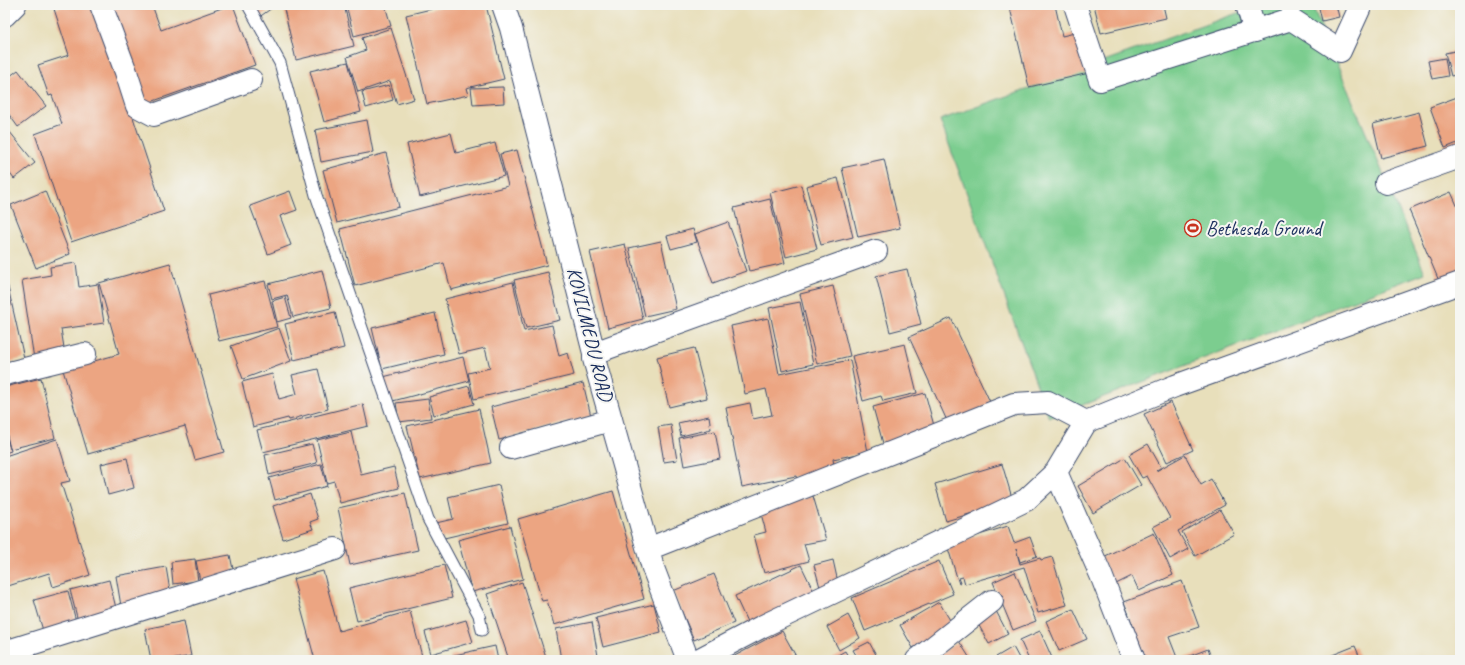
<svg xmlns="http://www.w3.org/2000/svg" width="1465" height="665" font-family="Caveat,sans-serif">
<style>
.green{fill:#7ccd8f;stroke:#4c7e76}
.building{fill:#eca582}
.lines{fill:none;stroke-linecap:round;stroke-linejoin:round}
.service-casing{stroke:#3a496c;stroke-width:13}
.minor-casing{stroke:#3a496c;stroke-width:24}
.tertiary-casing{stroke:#3a496c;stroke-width:24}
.primary-casing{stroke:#3a496c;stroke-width:24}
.service{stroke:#fff;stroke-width:11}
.minor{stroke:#fff;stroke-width:22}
.tertiary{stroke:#fff;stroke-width:22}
.primary{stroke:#fff;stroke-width:22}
.labels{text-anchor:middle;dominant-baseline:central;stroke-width:4;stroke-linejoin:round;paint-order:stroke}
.poi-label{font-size:20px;fill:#1b2f5e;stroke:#f6f6f2;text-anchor:start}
.street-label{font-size:20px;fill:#1b2f5e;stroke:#f6f6f2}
</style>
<rect width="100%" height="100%" fill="#f6f6f2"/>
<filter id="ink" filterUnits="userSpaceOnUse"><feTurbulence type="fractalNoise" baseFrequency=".025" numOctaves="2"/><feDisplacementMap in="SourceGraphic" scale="8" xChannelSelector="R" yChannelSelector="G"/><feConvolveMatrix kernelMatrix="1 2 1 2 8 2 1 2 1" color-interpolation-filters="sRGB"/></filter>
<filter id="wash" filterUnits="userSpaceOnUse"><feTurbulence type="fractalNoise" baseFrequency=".012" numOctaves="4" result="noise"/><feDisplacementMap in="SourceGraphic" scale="16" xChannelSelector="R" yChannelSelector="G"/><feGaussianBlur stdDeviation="0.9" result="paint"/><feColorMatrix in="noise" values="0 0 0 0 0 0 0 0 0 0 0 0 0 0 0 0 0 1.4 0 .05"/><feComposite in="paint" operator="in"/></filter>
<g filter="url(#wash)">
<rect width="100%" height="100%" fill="#e8dfbb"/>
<path class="green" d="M1260,5H1312L1425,273L1049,418L940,120Z"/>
<g id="blocks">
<path class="building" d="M66,5H92L116,66L164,211L71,242L35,134L62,124L52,95L49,96L38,65L69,55L54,9Z
M110,5H152L161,30L230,5H233L255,65L145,104Z
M253,5H276L258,18Z
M283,5H344L354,46L296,60Z
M346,5H385L391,26L354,36Z
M448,5H486L504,79L466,88L468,95L427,104L406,15Z
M1022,5H1055L1062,36L1079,32L1089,73L1029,87L1010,8Z
M1094,5H1163L1166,18L1101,33Z
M1331,5H1336L1339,17L1322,21L1319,8Z
M391,28L414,99L397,104L390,81L358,92L347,57L366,50L362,38Z
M1460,50V74L1451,76L1445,53Z
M1445,58L1448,76L1432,79L1428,61Z
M348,62L361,112L324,122L310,71Z
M18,70L46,106L18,127L5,109V80Z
M389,85L393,100L366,108L362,92Z
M503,87L504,103L473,105L471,88Z
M1460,96V142L1445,148L1430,107Z
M1419,112L1428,146L1381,158L1373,124Z
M367,120L373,152L321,162L315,130Z
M5,126L35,163L14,179L5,167Z
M451,133L456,153L495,143L504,176L420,197L407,144Z
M517,150L547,265L451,290L444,263L355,286L340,229L508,186L500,154Z
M386,153L399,207L337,223L323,170Z
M884,159L900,228L858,237L842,168Z
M838,178L853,237L821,245L806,186Z
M801,185L817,249L786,257L770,193Z
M45,191L70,254L36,268L11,205Z
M290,191L297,210L280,216L291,245L268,254L250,206Z
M1451,192L1460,212V262L1458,263L1460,272L1439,281L1409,210Z
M770,199L785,263L749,271L734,208Z
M728,222L746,271L713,283L695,234Z
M693,229L697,242L671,249L667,236Z
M661,241L676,309L645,316L629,248Z
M625,244L643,319L608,328L590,252Z
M76,263L79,287L98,284L104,323L61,329L65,354L34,359L22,280L51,275L50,267Z
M170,263L224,452L195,460L185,426L88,454L63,370L119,354L99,283Z
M907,269L921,324L890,332L876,276Z
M322,270L331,308L293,317L287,295L272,299L268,284Z
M548,272L560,320L526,328L514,280Z
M265,281L277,327L219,341L208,295Z
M513,282L524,331L552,325L559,356L568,353L574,375L474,399L468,373L490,368L485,348L459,354L445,299Z
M5,283H7L24,358L5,363Z
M833,286L850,356L817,364L800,294Z
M285,297L291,318L277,322L272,301Z
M800,302L813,364L782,371L769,308Z
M335,312L344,348L294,360L285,324Z
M435,313L444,354L382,369L372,328Z
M768,318L779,374L850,360L868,452L833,459L835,473L797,480L796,476L742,487L726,408L750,403L753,419L772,415L766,389L745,394L731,326Z
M951,318L991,404L948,423L909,337Z
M279,328L291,361L243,379L231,346Z
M905,344L917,393L883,401L881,396L863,401L852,356Z
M694,348L707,398L669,407L657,357Z
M463,357L469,381L389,402L383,377Z
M318,369L328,409L289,420L288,418L253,427L242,382L272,374L279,399L297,394L292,375Z
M41,378L55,438L10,449L5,427V387Z
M583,383L591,416L499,440L491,407Z
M469,386L474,404L434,415L429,397Z
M925,393L936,433L884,447L873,407Z
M428,399L431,418L399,422L396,403Z
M1171,402L1193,450L1167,462L1144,414Z
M363,404L368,426L263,452L257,430Z
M479,409L491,463L420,479L407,426Z
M709,416L711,429L681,436L678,423Z
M671,425L677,460L664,462L658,427Z
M715,431L720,459L684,466L679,438Z
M351,432L361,475L394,467L399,488L340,503L334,481L327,483L317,440Z
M5,434L11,451L5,453Z
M57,439L70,481L61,483L90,575L53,587L49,573L5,587V456Z
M312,444L317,463L269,475L265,455Z
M1148,444L1161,467L1156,471L1185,455L1201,485L1211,479L1225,505L1178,531L1188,549L1170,559L1153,527L1170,518L1147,476L1142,478L1129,455Z
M127,458L134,488L108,495L101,464Z
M1125,458L1141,485L1093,513L1078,486Z
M321,464L327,486L275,500L269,478Z
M1002,464L1013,501L946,521L935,484Z
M499,485L508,523L440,539L436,523L453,519L448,497Z
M613,491L644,599L554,625L547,600L542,601L518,519Z
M405,493L418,550L350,565L338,508Z
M310,494L318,519L310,522L313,529L283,539L273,506Z
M813,496L826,540L804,544L809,561L764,573L754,535L766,532L760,510Z
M1220,510L1234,534L1195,556L1182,532Z
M510,526L523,579L472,592L458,540Z
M1008,526L1014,543L1030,537L1037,556L1020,562L1016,549L1020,564L1040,558L1041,560L1052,557L1067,605L1038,613L1024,567L965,584L963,577L959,578L961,583L959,584L947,545Z
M1154,533L1173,575L1139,591L1132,576L1114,585L1101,558Z
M230,555L234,574L200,581L196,561Z
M195,559L198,581L173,584L171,562Z
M833,560L839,587L821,591L814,565Z
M939,561L953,594L865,631L852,598Z
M444,565L452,598L357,621L349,588Z
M801,565L815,594L749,626L735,596Z
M166,567L171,597L121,606L116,576Z
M323,571L339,631L410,611L423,660H315L293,579Z
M1015,572L1036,621L1013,630L993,582Z
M714,574L734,623L694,640L673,591Z
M109,580L117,612L78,621L70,590Z
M1182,581L1199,627L1169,637L1178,660H1146L1124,602Z
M522,582L547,660H509L487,594Z
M68,591L77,625L44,634L34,600Z
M939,602L953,625L913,648L900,625Z
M654,604L661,632L603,647L596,618Z
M995,609L1008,634L989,644L976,620Z
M1073,609L1087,639L1059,651L1046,621Z
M848,615L860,638L839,650L827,627Z
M466,620L473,642L431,654L425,632Z
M184,621L191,656L170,660H151L145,629Z
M592,622L598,656L576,660H561L556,629Z
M782,631L798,660H727Z
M1040,631L1053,660H1029L1020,640Z
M959,641L971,660H943L939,655Z
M869,642L879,660H859L853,650Z
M495,646L498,660H451L450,656Z
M1355,646L1361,660H1320Z
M1013,647L1020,660H998L996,657Z
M1208,649L1212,660H1179Z
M845,651L850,660H829Z"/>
</g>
</g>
<g filter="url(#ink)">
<use href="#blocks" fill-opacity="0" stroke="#3a496c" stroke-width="1"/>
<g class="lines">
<g class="service-casing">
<path id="service" d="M248,5L280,63L316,195L428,519L479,615L482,630"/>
</g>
<g class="minor-casing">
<path id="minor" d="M101,5L126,72L137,106L154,115L251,80
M1075,5L1100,80L1291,19L1340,51L1361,5
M1247,5L1255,31
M1386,183L1460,157
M594,353L876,251
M5,374L85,354
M511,448L611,420
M648,549L1014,404L1048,402L1086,422
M5,652L335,549
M698,660L763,626L1026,500L1056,472
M917,660L992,601
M1134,660L1101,575L1056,472L1086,422L1175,386L1460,283"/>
</g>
<g class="tertiary-casing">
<path id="tertiary" d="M503,5L511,28L594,353V359L653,568L688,660"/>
</g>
<g class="primary-casing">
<path id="primary" d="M5,15L15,5"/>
</g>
<use href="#service" class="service"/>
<use href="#minor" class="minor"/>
<use href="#tertiary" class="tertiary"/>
<use href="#primary" class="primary"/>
</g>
</g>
<defs>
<g id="stadium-ring" transform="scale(0.9)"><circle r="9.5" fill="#f6f6f2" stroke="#c8321e" stroke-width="1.5"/><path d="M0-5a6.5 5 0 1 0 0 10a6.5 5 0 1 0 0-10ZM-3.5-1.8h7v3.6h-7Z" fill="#c8321e"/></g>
</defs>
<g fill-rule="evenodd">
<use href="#stadium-ring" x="1193" y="228"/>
</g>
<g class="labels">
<g class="poi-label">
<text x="1206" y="228">Bethesda Ground</text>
</g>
<g class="street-label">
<text transform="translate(590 334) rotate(76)">KOVILMEDU ROAD</text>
</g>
</g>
<rect width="1465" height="665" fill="none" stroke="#f6f6f2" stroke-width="20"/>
</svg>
